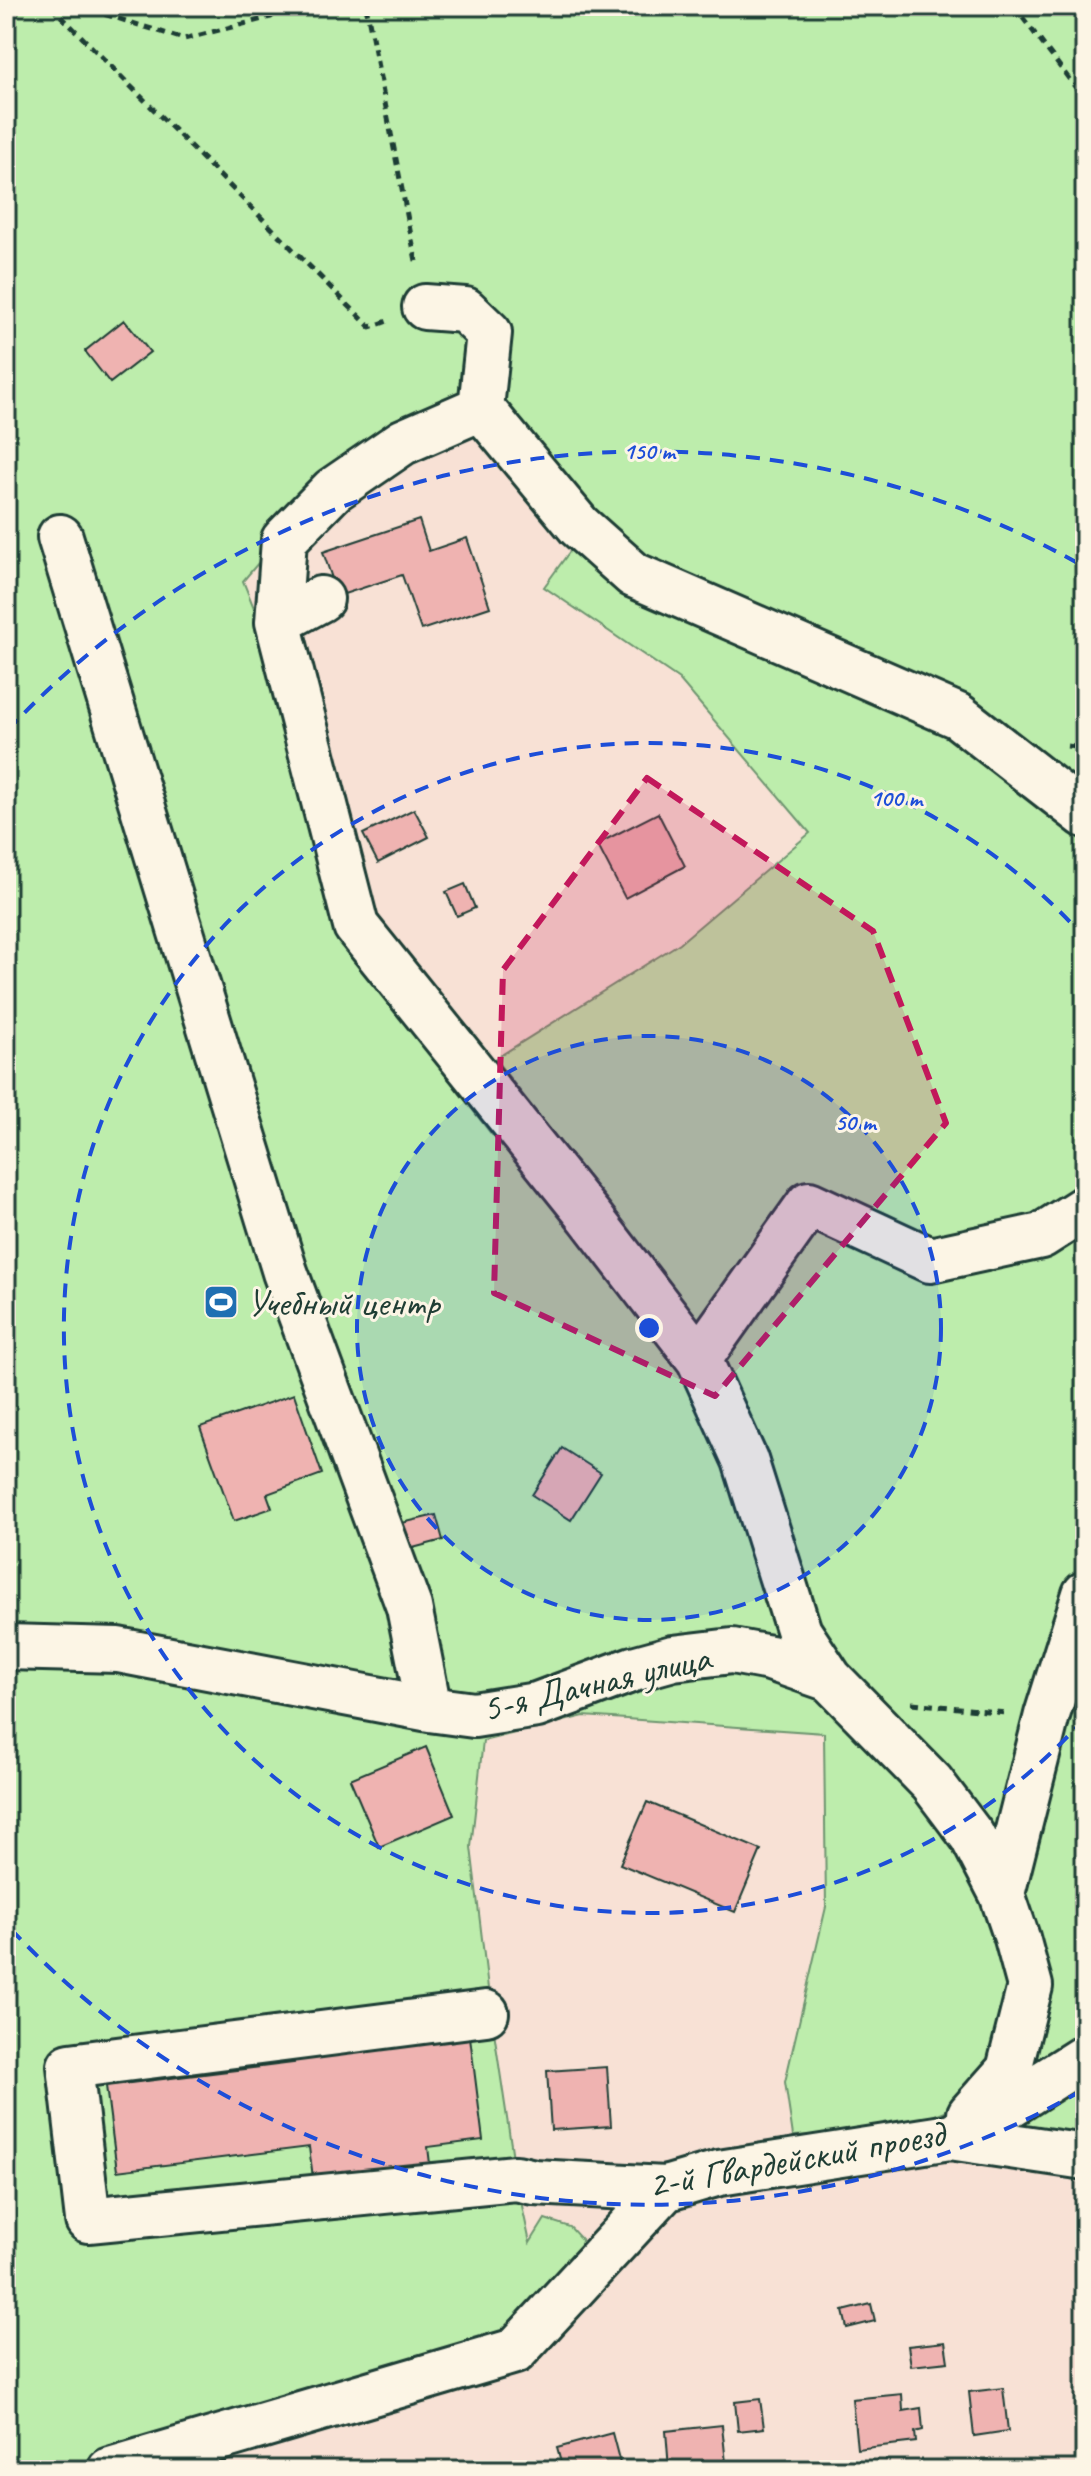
<svg xmlns="http://www.w3.org/2000/svg" width="1091" height="2476" font-family="Caveat,sans-serif">
<style>
.green{fill:#bdedac;stroke:#6e9570;stroke-width:2;fill-rule:evenodd}
.building{fill:#efb3b1;stroke:#1f3d34;stroke-width:2}
.lines{fill:none;stroke-linecap:round;stroke-linejoin:round}
.minor-casing{stroke:#1f3d34;stroke-width:50}
.path{stroke:#1f3d34;stroke-width:5;stroke-dasharray:8 6;stroke-linecap:butt}
.minor{stroke:#fcf5e5;stroke-width:44}
.marked{fill:#c2185b;fill-opacity:0.2;stroke:#c2185b;stroke-width:6;stroke-dasharray:16 10;stroke-linejoin:round}
.ring{fill:none;stroke:#1d4ed8;stroke-width:4;stroke-dasharray:14 10}
.labels{text-anchor:middle;dominant-baseline:central;stroke-width:6;stroke-linejoin:round;paint-order:stroke}
.poi-label{font-size:38px;fill:#1f3d34;stroke:#fcf5e5;text-anchor:start}
.street-label{font-size:38px;fill:#1f3d34;stroke:#fcf5e5}
.centre{fill:#1d4ed8;stroke:#fcf5e5;stroke-width:4}
.ring-label{font-size:24px;text-anchor:middle;font-weight:bold;fill:#1d4ed8;stroke:#fcf5e5;stroke-width:6;stroke-linejoin:round;paint-order:stroke}
</style>
<rect width="100%" height="100%" fill="#f8e1d5"/>
<filter id="ink" filterUnits="userSpaceOnUse"><feTurbulence type="fractalNoise" baseFrequency=".0125" numOctaves="2"/><feDisplacementMap in="SourceGraphic" scale="16" xChannelSelector="R" yChannelSelector="G"/><feConvolveMatrix kernelMatrix="1 2 1 2 8 2 1 2 1" color-interpolation-filters="sRGB"/></filter>
<g filter="url(#ink)">
<path class="green" d="M6,6H1085V2042L953,2108L894,2131L793,2136L785,2082L826,1907L824,1733L584,1716L483,1741L471,1847L490,2005L516,2178L530,2243L545,2219L570,2227L582,2240L578,2263L507,2330L227,2425L63,2470H6ZM467,404L596,515L544,587L679,679L810,833L680,943L495,1059L580,1168L492,1135L375,984L346,834L243,581L345,460Z
M1085,2075V2147L1013,2125Z"/>
<path class="building" d="M124,320L150,352L110,383L85,351Z
M419,520L429,551L467,538L490,607L421,630L402,575L338,596L323,552Z
M414,809L429,837L378,863L363,834Z
M658,813L685,866L625,898L597,844Z
M465,884L475,908L457,916L446,892Z
M294,1394L322,1474L267,1494L272,1508L234,1521L200,1427Z
M562,1448L601,1473L571,1520L532,1495Z
M436,1515L443,1540L409,1549L402,1523Z
M426,1747L454,1815L379,1847L350,1779Z
M647,1802L761,1850L735,1912L620,1864Z
M468,2021L483,2140L428,2147L430,2164L313,2179L309,2147L117,2171L106,2086L294,2063L291,2044Z
M607,2067L611,2126L551,2130L547,2071Z
M871,2304L875,2321L847,2328L843,2311Z
M945,2342L948,2362L911,2366L908,2346Z
M1003,2388L1008,2431L974,2436L969,2392Z
M902,2394L903,2411L921,2408L923,2430L915,2432L916,2442L857,2449L852,2399Z
M760,2399L764,2428L738,2431L735,2402Z
M722,2425L726,2463L669,2469L666,2431Z
M612,2433L621,2467L612,2470H563L557,2448Z"/>
<g class="lines">
<g class="minor-casing">
<path id="minor" d="M481,408L579,526L634,575L958,716L1085,815
M60,537L285,1272L409,1607L429,1709
M321,599L278,622L356,926L590,1217L699,1359L745,1460L799,1632L830,1679
M278,622L284,540L333,490L403,442L481,408L489,333L465,310L425,307
M699,1359L809,1204L930,1260L1041,1236L1085,1208
M6,1647L118,1650L429,1709L474,1715L537,1705L633,1669L673,1658L732,1651L770,1658L830,1679L932,1783L972,1836L1002,1894L1017,1938L1030,1986L1009,2070L970,2114
M1002,1894L1047,1715L1085,1594
M486,2013L70,2066L88,2220L516,2178L534,2182L665,2189L719,2173L950,2137L1011,2104L1085,2057
M950,2137L1085,2157
M110,2470L515,2351L665,2189"/>
</g>
<path class="path" d="M51,6L370,327L388,321
M78,6L184,39L271,17L282,6
M366,6L417,266
M1014,6L1085,100
M1067,746L1085,748
M912,1703L1005,1713"/>
<use href="#minor" class="minor"/>
</g>
</g>
<path class="marked" d="M647,778L873,931L946,1123L715,1396L494,1293L503,970Z"/>
<circle cx="649" cy="1328" r="292" fill="#1d4ed8" fill-opacity=".12"/>
<g class="ring">
<circle cx="649" cy="1328" r="292"/>
<path d="M1084 1719A585 585 0 1 1 1084 937"/>
<path d="M1081 2091A877 877 0 0 1 8 1926M8 730A877 877 0 0 1 1081 565"/>
</g>
<defs>
<g id="stadium-square" transform="scale(1.8)"><rect x="-9" y="-9" width="18" height="18" rx="4" fill="#1f6fb2" stroke="#fcf5e5"/><path d="M0-5a6.5 5 0 1 0 0 10a6.5 5 0 1 0 0-10ZM-3.5-1.8h7v3.6h-7Z" fill="#fff"/></g>
</defs>
<g fill-rule="evenodd">
<use href="#stadium-square" x="221" y="1302"/>
</g>
<g class="labels">
<g class="poi-label">
<text x="247" y="1302">Учебный центр</text>
</g>
<g class="street-label">
<text transform="translate(596 1683) rotate(-13)">5-я Дачная улица</text>
<text transform="translate(796 2159) rotate(-10)">2-й Гвардейский проезд</text>
</g>
</g>
<circle cx="649" cy="1328" r="12" class="centre"/>
<g class="ring-label">
<text x="649" y="459">150 m</text>
<text x="896" y="806">100 m</text>
<text x="855" y="1130">50 m</text>
</g>
<rect width="1091" height="2476" fill="none" stroke="#fcf5e5" stroke-width="32"/>
<rect x="16" y="16" width="1059" height="2444" fill="none" stroke="#1f3d34" stroke-width="3" filter="url(#ink)"/>
</svg>
